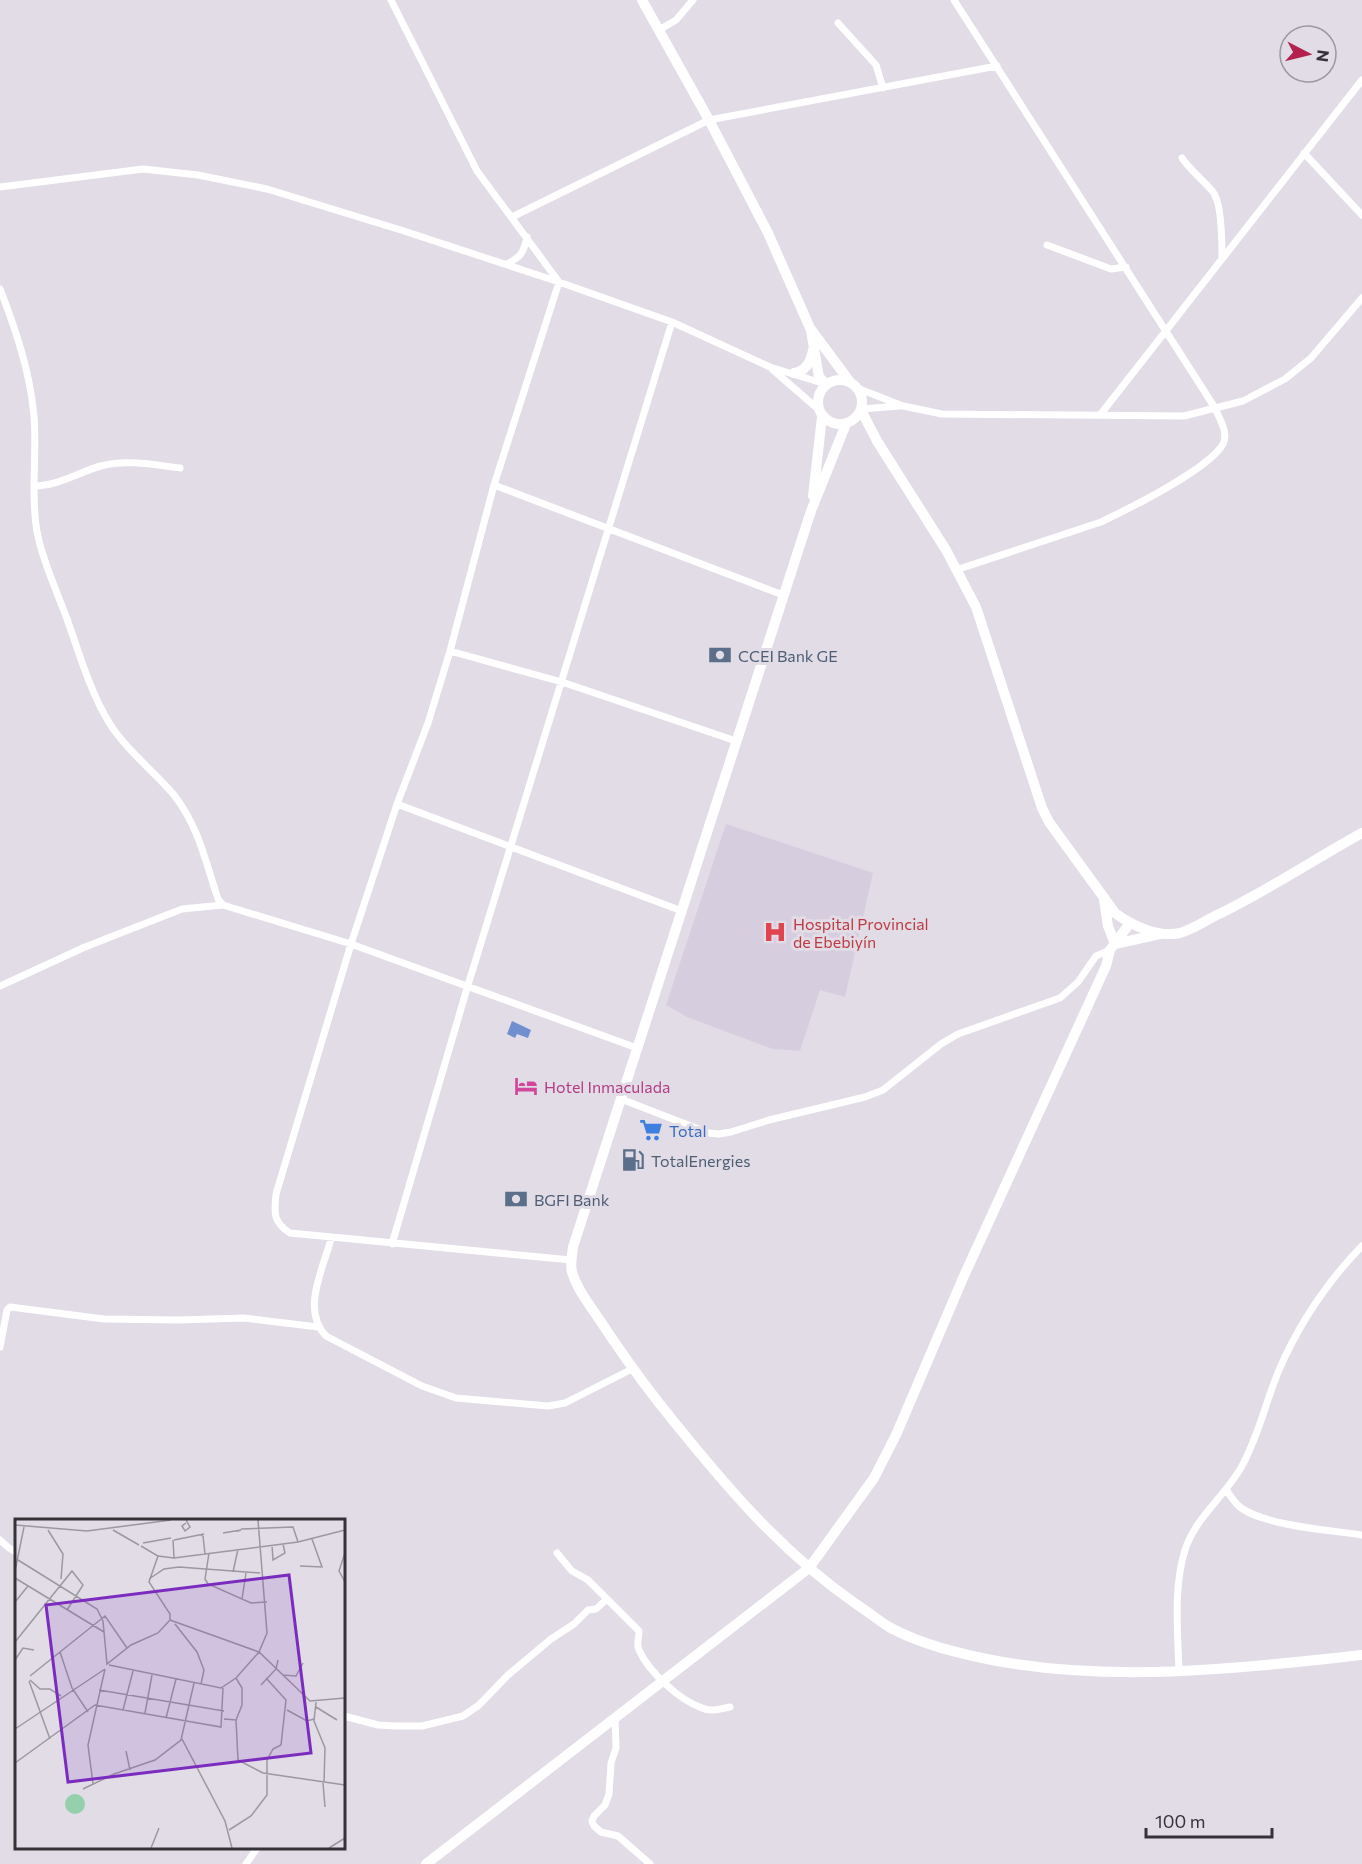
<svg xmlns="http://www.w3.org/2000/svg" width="1362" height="1864" font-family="Commissioner,sans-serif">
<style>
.built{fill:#d6cedf}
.water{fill:#718fce}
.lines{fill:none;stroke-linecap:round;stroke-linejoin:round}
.street{stroke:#fff;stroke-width:7}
.secondary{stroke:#fff;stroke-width:10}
.labels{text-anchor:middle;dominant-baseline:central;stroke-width:6;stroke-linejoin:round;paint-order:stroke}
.service-label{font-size:16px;fill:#4e5e75;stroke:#e1dce6;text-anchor:start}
.health-label{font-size:16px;fill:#be3a42;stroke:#e1dce6;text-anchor:start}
.hotel-label{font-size:16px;fill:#b23c85;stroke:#e1dce6;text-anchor:start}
.shop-label{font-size:16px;fill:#366cbe;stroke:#e1dce6;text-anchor:start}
.inset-road{fill:none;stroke:#9c98a0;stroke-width:1.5}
.view{fill:#7b2cbf;fill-opacity:0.15;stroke:#7b2cbf;stroke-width:3}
.inset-edge{fill:none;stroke:#353337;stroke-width:3}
</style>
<rect width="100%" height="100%" fill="#e1dce6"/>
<path class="built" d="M726,824L873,873L845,997L820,990L800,1051L773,1049L687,1017L666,1005Z"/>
<path class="water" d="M512,1021L531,1030L528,1038L517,1034L515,1038L507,1034Z"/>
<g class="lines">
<path class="street" d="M391,0L477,171L559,282L494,485L450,651L428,723L397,804L351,944L276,1194C274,1213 273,1222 290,1233L571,1260
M954,0L1215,408C1219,418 1229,433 1223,444C1209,469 1128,509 1101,522L956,570
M838,23L876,65L883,88
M659,30L676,20L693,0
M1304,153L1362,215
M1182,158C1191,171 1203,180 1213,192C1222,203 1222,243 1222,257
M0,187L143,169L198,175L267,189L404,231L559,282L672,322L770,367L822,383
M512,217L709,120L997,66
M1047,245L1111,269L1126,267
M507,264C521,257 524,252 527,237
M0,289C16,330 30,372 34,416C37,452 31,489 36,525C39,552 57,592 67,619C80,655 90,692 110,724C127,751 154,771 174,795C198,825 206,863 218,899L223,905L351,944L637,1048
M772,369L818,409
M857,388L903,406L942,414L1184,416L1243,401L1285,379L1311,358L1362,298
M861,409L900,406
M1100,415L1362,80
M494,485L783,595
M34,486C58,486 79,472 101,466C126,459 155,465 180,468
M450,651L562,682L736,741
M397,804L682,911
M0,986L85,947L182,909L223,905
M621,1099L709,1133L719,1134L731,1132L769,1120L865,1097L883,1090L941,1044L958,1034L1060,998L1078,982L1096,956L1110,950
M331,1239C323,1269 301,1310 326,1336L422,1386L456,1398L548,1406L565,1403L632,1369
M392,1244L468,985L672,322
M0,1347L7,1310L10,1307L104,1319L178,1320L244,1318L318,1327
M1226,1489C1230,1496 1235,1503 1241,1508C1267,1526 1330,1530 1362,1535
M0,1540L9,1548L16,1552
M557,1553L572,1571L588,1580L639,1631C639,1638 636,1644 639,1650C649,1672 679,1700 702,1708C711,1712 721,1709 730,1707
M1179,1672C1178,1633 1173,1588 1185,1550C1196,1516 1227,1495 1243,1464C1259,1434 1266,1401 1279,1370C1299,1324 1327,1282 1362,1246
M344,1716L378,1725L396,1726H422L463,1716L479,1705L508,1675L551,1639L574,1624L588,1610L596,1609L607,1599
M615,1717L616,1748L611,1763L609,1794L605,1805L594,1816L592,1821L594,1826L601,1832L618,1836L650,1864
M246,1864L257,1848"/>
<path class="secondary" d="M642,0L709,120L768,233L810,328L850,382
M811,331L819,377L826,384
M794,373C806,371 811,362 813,350
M818 402a22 22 0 1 1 44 0a22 22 0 1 1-44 0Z
M861,410L877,441L946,550L976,607L1042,808L1049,822L1115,913C1131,925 1158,938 1180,933C1194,929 1208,919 1221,913C1270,889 1315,859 1362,833
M846,424L811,511L573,1247C572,1256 570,1264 572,1272C577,1289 589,1304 599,1319C618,1348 638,1376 659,1403C718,1477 778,1550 856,1604C867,1611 878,1620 889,1627C922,1645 961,1654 997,1661C1119,1683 1241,1668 1362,1655
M813,496L822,417
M1104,900L1108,926L1115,944L1160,934
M426,1864L809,1568L874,1478L896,1435L963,1278L1106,966L1110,950L1130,923"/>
</g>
<defs>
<g id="bank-bare" transform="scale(1.8)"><path d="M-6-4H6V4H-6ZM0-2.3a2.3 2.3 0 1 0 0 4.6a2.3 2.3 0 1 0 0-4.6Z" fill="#5c6f8a" stroke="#e1dce6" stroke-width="2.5" paint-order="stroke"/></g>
<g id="hospital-bare" transform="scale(1.8)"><path d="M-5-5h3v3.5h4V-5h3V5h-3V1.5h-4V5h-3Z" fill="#e0444e" stroke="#e1dce6" stroke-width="2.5" paint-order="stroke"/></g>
<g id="hotel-bare" transform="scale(1.8)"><path d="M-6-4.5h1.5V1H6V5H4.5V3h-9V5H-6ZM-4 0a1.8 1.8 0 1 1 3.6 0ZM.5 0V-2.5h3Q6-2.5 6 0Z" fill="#d1479c" stroke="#e1dce6" stroke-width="2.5" paint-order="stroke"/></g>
<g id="supermarket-bare" transform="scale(1.8)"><path d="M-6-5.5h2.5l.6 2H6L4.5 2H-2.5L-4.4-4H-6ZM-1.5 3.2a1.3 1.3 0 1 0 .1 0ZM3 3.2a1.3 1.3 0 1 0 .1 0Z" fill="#3f7fe0" stroke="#e1dce6" stroke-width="2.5" paint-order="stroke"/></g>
<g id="fuel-bare" transform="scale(1.8)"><path d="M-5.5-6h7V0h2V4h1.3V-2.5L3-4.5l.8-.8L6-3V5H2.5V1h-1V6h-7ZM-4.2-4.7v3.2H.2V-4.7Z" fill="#5c6f8a" stroke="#e1dce6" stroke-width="2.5" paint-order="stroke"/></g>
</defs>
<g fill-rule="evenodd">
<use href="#bank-bare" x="720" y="655"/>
<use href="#hospital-bare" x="775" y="932"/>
<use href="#hotel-bare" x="526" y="1086"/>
<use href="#supermarket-bare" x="651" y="1130"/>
<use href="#fuel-bare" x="633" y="1160"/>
<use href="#bank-bare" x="516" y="1199"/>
</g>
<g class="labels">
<g class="service-label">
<text x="738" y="655">CCEI Bank GE</text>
<text x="651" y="1160">TotalEnergies</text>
<text x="534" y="1199">BGFI Bank</text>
</g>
<g class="health-label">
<text x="793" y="923">Hospital Provincial<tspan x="793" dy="18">de Ebebiyín</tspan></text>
</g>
<g class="hotel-label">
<text x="544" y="1086">Hotel Inmaculada</text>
</g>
<g class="shop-label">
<text x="669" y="1130">Total</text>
</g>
</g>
<g transform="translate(15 1519)">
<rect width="330" height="330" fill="#e1dce6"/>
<path d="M50 285a10 10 0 1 1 20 0a10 10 0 1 1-20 0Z" fill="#94d0ac"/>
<path class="inset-road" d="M171,1L175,8L170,12L167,7L171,4M0,6L72,12L156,1M226,10L278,8L283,23M33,11L48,35L46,60M98,11L124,26M208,14L226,11L223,12M188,17L190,35M158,21L159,39M159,21L189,15L186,17M128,24L156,19M257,26L258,41L270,34L268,25M194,34L190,60L193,65L236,84L252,83M330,34L324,52L330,63M143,37L159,39L283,23L330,11M3,41L82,90L88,102L92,145L116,126L143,114L155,101V95L134,63L143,37L126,27M285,47L307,48L297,20M0,52L9,8M218,53L223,30M0,59L89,113M134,60L149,50L164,48L245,54M227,80L231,54M0,83L13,67M155,101L244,133L295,182L330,179M160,105L182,133L189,151L186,165M0,123L57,52L68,66L52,91M45,133L57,169L73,193M0,141L8,129L19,131M94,146L206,169L221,159L244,133L252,114L243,1M267,156L281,157L288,144M15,157L90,97L112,129M251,159L271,181L266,226M15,161L25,170H35L46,177M14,162L35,220M246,166L261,150L263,141M84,171L209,192M301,183L299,202L310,229L309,264M301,188L322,201M108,191L118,152M272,191L292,202L299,200M130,194L137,156M151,199L161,160M209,200L221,201L227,186V169L221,159M221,201L223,241L248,254L330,266M0,210L90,150M167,220L210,302L217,329M111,232L115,251M0,244L80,186L206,208L208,169M308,264L310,288M78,265L73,226L90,150M68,270L99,255L140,241L166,221L179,164M214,311L236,297L252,276V241L258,230L266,226M136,329L144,309M314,329L330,319"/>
<path class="view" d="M274,56L296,234L53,263L31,86Z"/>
<rect width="330" height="330" class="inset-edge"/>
</g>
<g transform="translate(1308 54) rotate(97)"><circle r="28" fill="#e1dce6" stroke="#9c98a0" stroke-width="1.5"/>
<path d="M0-4.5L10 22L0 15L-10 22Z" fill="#b3224e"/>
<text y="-9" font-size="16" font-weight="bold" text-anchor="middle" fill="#353337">N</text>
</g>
<path d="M1146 1828v9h126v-9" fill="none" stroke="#353337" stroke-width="3"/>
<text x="1155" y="1828" font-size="18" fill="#353337" stroke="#e1dce6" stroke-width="4.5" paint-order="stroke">100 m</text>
</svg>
